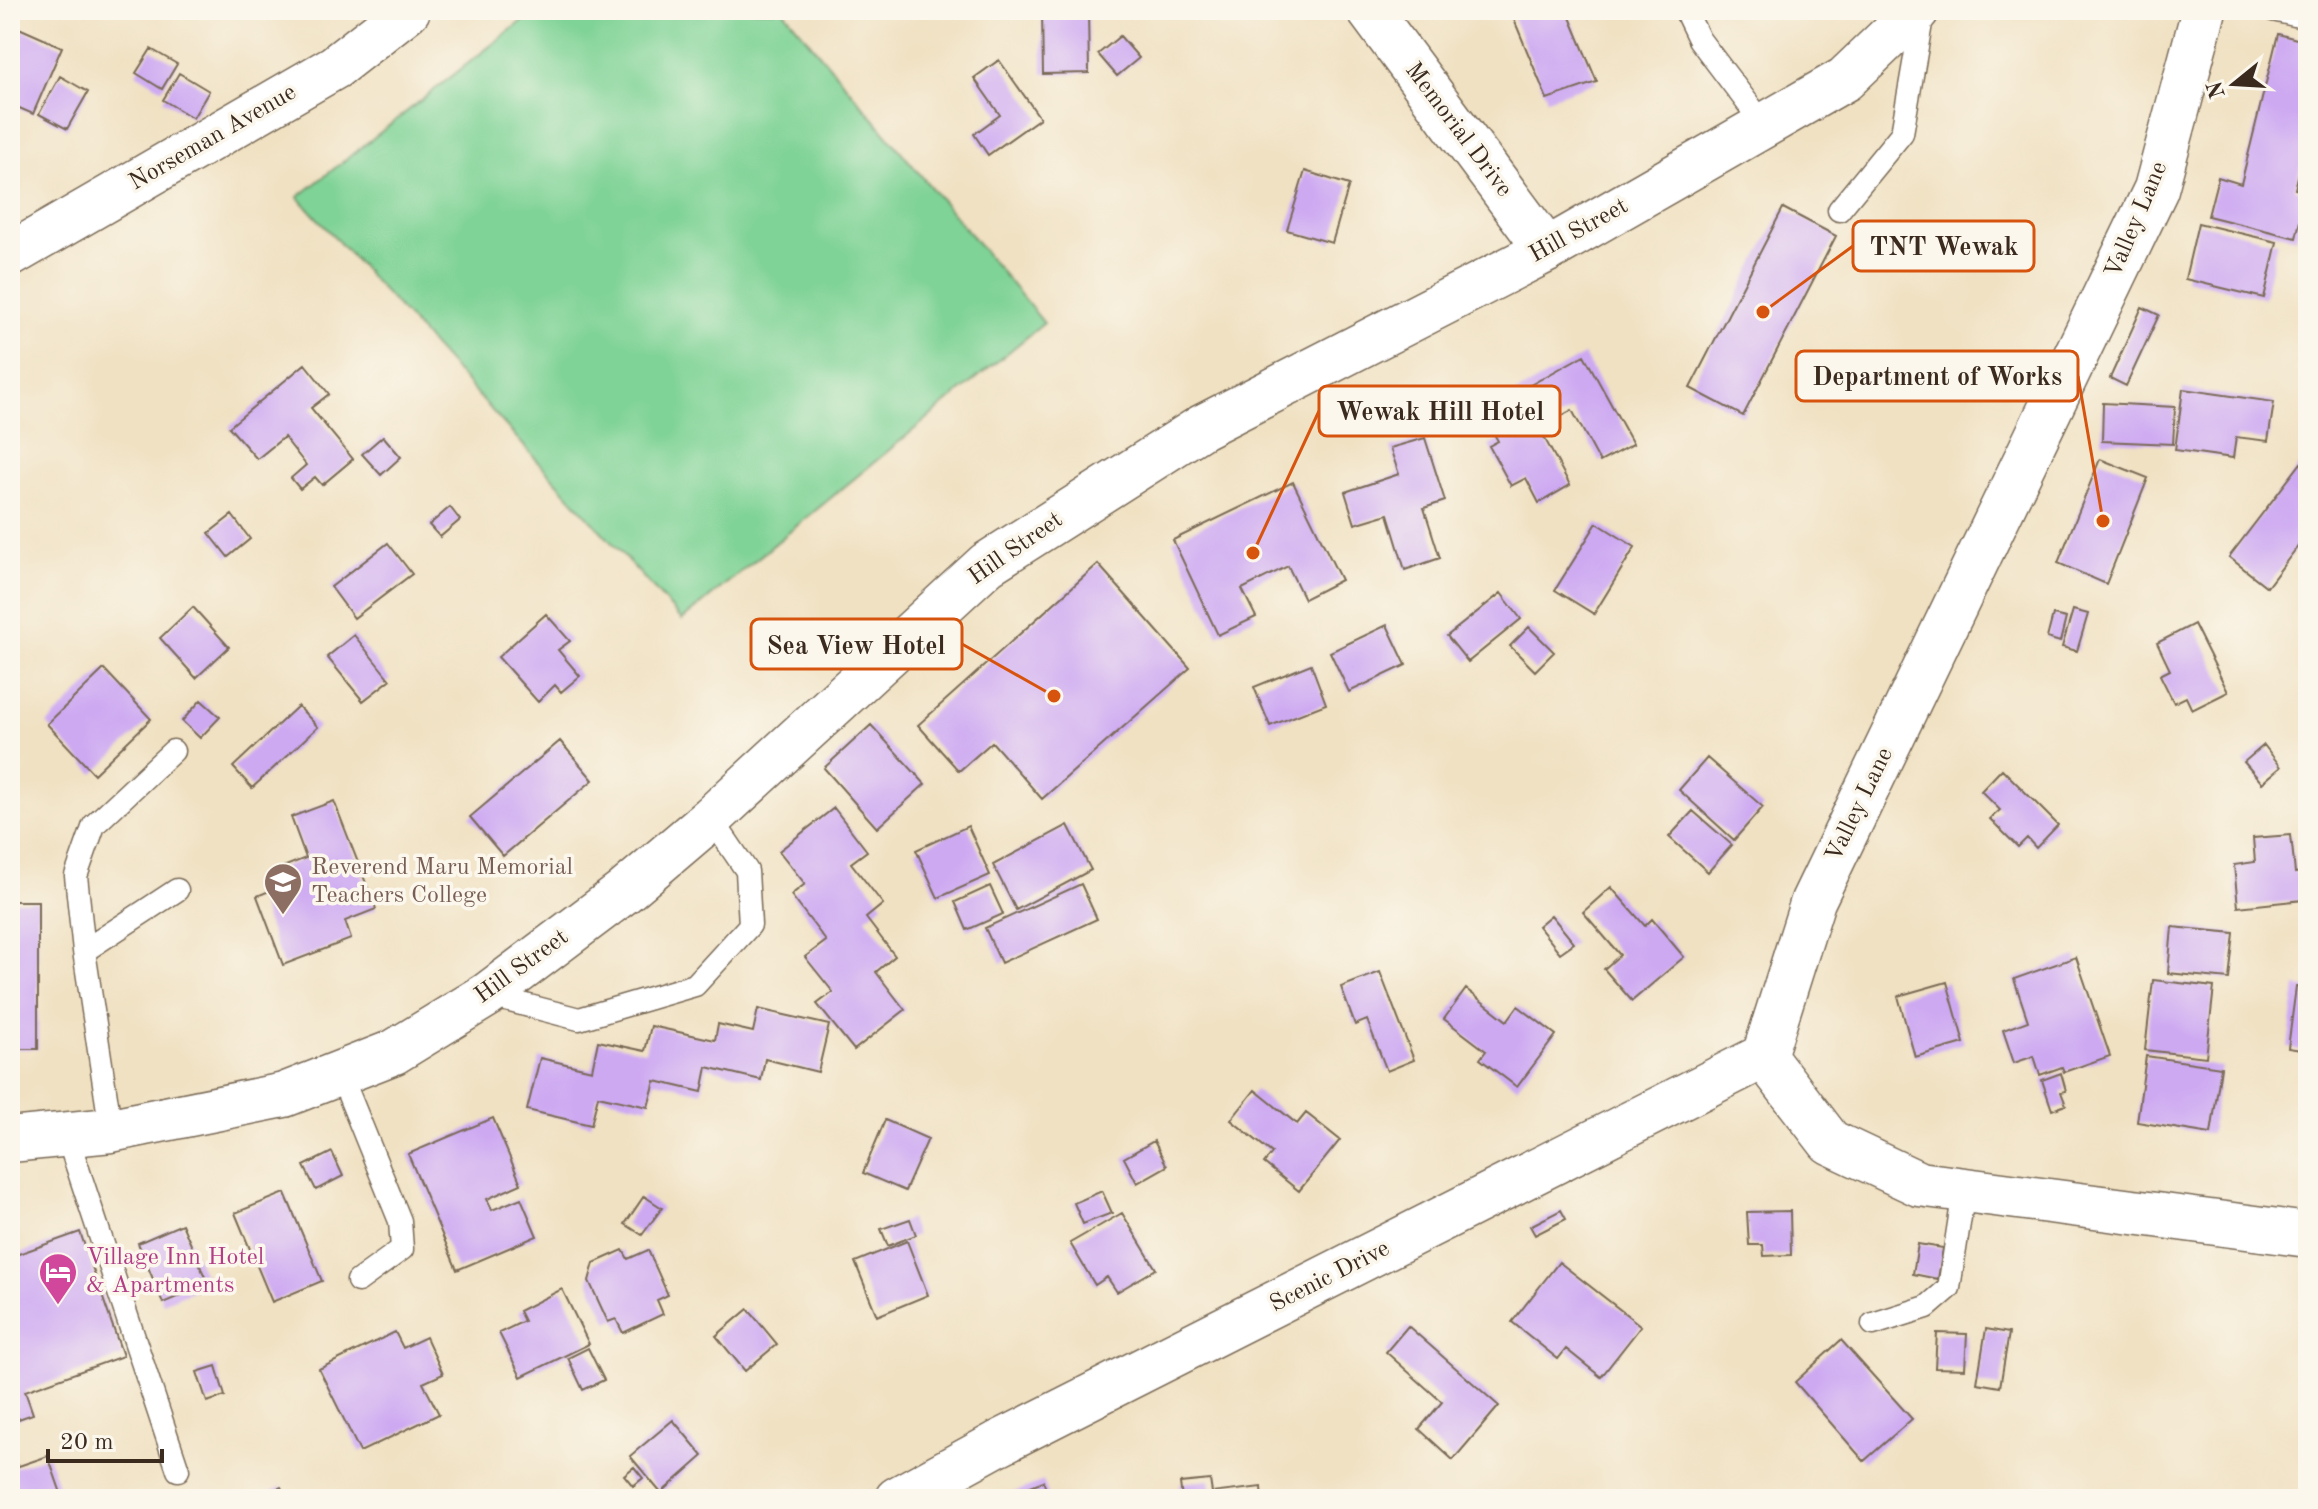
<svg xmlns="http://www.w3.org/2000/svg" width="2318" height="1509" font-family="'Old Standard TT',serif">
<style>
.green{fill:#7fd396;stroke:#5d7e5a;stroke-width:2}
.building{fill:#cda9f2}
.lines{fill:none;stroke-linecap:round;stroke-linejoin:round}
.service-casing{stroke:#7a6a57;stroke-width:25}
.minor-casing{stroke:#7a6a57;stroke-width:47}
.tertiary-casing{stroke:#7a6a57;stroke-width:47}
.service{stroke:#fff;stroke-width:22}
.minor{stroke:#fff;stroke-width:44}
.tertiary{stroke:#fff;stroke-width:44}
.labels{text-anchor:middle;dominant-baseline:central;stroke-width:7;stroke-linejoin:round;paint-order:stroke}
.street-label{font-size:24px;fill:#3b2a1e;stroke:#fbf7ec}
.education-label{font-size:24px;fill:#785e54;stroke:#fbf7ec;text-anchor:start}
.hotel-label{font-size:24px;fill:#b23c85;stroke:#fbf7ec;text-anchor:start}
.leader{fill:none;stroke:#d7540e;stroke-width:3}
.callout-dot{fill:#d7540e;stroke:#fbf7ec;stroke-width:3}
.callout{fill:#fbf7ec;stroke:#d7540e;stroke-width:3}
.callout-label{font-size:26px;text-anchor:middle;font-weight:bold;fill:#3b2a1e}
</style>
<rect width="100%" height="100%" fill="#fbf7ec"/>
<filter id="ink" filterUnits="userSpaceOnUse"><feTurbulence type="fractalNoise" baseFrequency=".0125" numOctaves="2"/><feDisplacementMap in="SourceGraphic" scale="16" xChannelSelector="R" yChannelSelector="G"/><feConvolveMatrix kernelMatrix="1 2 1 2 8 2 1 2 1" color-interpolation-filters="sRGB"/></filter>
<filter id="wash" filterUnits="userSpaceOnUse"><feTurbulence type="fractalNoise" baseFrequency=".006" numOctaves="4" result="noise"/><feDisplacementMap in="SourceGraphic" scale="32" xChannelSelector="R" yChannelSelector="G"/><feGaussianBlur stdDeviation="1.8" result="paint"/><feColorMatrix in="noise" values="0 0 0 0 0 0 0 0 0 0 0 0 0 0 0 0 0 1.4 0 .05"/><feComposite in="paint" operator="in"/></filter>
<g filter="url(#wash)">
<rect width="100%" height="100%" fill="#f0e1c2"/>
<path class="green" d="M536,10H783L1044,323L682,620L298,197Z"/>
<g id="blocks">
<path class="building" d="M1042,10H1088L1089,73L1043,74Z
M1510,10H1567L1597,82L1547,99Z
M10,24L62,47L33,114L10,104Z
M2278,34L2308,42V136L2295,189L2307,192L2296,238L2208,216L2218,177L2241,184Z
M1120,36L1139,58L1117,76L1098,54Z
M151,49L177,64L162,89L136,73Z
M999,60L1040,118L988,155L974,134L1000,115L974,78Z
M179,73L209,91L193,118L163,100Z
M60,76L88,92L67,129L39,114Z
M1305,171L1349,185L1332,243L1287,230Z
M1783,208L1836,236L1743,416L1690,388Z
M2198,223L2277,242L2264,298L2185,279Z
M2142,307L2159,315L2126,386L2110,378Z
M1584,355L1633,444L1600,462L1572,410L1539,428L1570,485L1539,503L1526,478L1511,486L1489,446L1498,441L1482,412Z
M305,364L329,394L311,408L353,459L322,485L315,477L300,489L291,478L306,465L284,437L257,459L229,427Z
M2183,389L2274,402L2268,441L2236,437L2233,458L2175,450Z
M2103,403L2175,407L2173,444L2102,441Z
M383,436L401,457L381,475L362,454Z
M1425,438L1445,501L1424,508L1440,558L1405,570L1388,514L1355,524L1345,492L1399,474L1390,448Z
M2100,459L2148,478L2106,584L2058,563Z
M2301,463L2308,468V533L2267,587L2229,557Z
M1293,482L1341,580L1304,599L1288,566L1242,589L1256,617L1218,635L1173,540Z
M450,507L460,520L440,537L429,525Z
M232,515L250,539L228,557L209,533Z
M1597,523L1635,547L1594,614L1555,590Z
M388,543L412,574L354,618L331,587Z
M1098,564L1190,668L1042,799L992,742L959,771L918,725Z
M1501,593L1521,619L1468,662L1447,636Z
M193,607L229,647L196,678L160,638Z
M2073,610L2088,614L2077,651L2062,647Z
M546,614L570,641L558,650L580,676L561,692L555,685L538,702L498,657Z
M2053,615L2066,618L2060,642L2047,638Z
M2194,624L2228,692L2192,710L2186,697L2174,703L2160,675L2170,670L2157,643Z
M1387,625L1406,665L1349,692L1330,652Z
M1529,627L1554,652L1535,671L1510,646Z
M354,635L390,680L363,701L327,657Z
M1311,664L1326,704L1270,726L1254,687Z
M104,669L151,719L94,774L47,724Z
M201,700L220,717L200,738L182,721Z
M298,706L318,727L252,788L233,767Z
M871,725L925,784L877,828L824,768Z
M560,741L593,780L503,856L470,817Z
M2264,745L2281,767L2262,783L2244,762Z
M1707,758L1763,807L1734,840L1679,790Z
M2002,769L2058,825L2036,848L2027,838L2018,847L1990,819L2000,810L1981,791Z
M334,801L376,909L345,921L351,939L283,965L257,896L289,883L283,867L306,858L291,817Z
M834,808L867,851L851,863L883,904L866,918L895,956L876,972L905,1010L854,1050L817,1004L833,992L805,957L826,941L791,895L805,884L779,851Z
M1693,811L1732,845L1708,872L1669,837Z
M1068,825L1091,870L1016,910L993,865Z
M968,826L990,875L938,898L916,850Z
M2291,835L2295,873L2301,872L2303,900L2238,907L2234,865L2255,862L2253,838Z
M1081,884L1097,919L1001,963L985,928Z
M990,886L1003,914L967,930L955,902Z
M1611,887L1645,926L1652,919L1684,957L1632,1001L1604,969L1620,955L1583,912Z
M10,901H38V1049H10Z
M1551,915L1574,943L1560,953L1538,926Z
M2172,927L2234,933L2229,979L2168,973Z
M2076,957L2110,1056L2064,1072L2062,1067L2040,1075L2034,1056L2014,1063L2003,1030L2028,1021L2014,979Z
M1380,972L1414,1060L1387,1071L1367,1020L1355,1025L1341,987Z
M2153,980L2214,987L2206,1057L2145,1050Z
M1947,982L1964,1043L1915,1057L1898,996Z
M2296,987L2308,988V1051L2288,1048Z
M1466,989L1507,1021L1518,1006L1556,1035L1517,1087L1480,1059L1486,1051L1444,1019Z
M758,1009L829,1025L818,1072L765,1059L761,1080L707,1067L702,1092L655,1081L648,1107L598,1096L591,1125L527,1110L540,1058L592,1070L598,1041L645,1051L651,1026L715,1040L718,1024L753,1032Z
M2146,1056L2221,1067L2211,1134L2137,1122Z
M2061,1073L2066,1091L2061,1092L2066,1105L2052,1110L2042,1080Z
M1255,1090L1297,1124L1306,1113L1340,1140L1299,1191L1264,1163L1272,1153L1231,1120Z
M493,1118L521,1184L487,1199L492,1210L521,1198L537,1236L457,1270L408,1154Z
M885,1120L928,1139L905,1191L863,1173Z
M1154,1141L1167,1166L1137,1183L1124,1158Z
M332,1152L343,1176L316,1190L304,1166Z
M1102,1191L1112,1213L1083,1224L1074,1203Z
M285,1193L322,1281L272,1302L235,1213Z
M644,1196L662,1208L642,1235L625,1224Z
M1561,1210L1566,1219L1535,1235L1530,1226Z
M1790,1211L1791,1255L1764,1256L1763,1245H1749L1747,1212Z
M1122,1213L1156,1269L1117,1292L1107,1277L1095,1285L1070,1243Z
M910,1219L916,1235L888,1246L881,1229Z
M182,1224L208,1284L163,1303L138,1243Z
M80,1232L123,1356L25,1391L33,1414L10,1422V1257Z
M907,1241L928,1295L877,1316L855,1262Z
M1918,1244L1943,1248L1938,1279L1913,1274Z
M623,1250L628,1259L648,1250L668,1295L657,1300L663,1314L623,1333L616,1319L608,1322L589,1281L594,1263Z
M1559,1262L1641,1326L1601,1377L1566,1349L1558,1359L1512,1322Z
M562,1289L589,1344L521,1377L499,1333L524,1321L519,1311Z
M748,1309L777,1344L745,1371L716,1336Z
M1408,1326L1499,1406L1453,1460L1419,1429L1442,1402L1386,1352Z
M1986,1329L2009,1333L2000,1387L1977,1383Z
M395,1332L403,1348L426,1337L443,1374L423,1383L439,1414L360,1452L319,1369Z
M1937,1333L1967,1334L1965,1369L1935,1368Z
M1841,1340L1912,1419L1864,1461L1795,1382Z
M588,1348L604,1380L583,1390L568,1358Z
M216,1366L225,1396L207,1402L197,1372Z
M673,1420L703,1456L661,1493L630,1456Z
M48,1456L63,1499H10V1469Z
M634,1467L643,1478L633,1486L624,1475Z
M1210,1480L1212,1493L1261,1487L1262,1499H1182L1180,1483Z
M1043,1481L1050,1499H1016L1013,1493Z
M281,1487L287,1499H256Z"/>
</g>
</g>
<g filter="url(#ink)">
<use href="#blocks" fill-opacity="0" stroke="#7a6a57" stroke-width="2"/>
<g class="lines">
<g class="service-casing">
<path id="service" d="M1685,10L1699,39L1765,126
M2273,10L2308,18
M1839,210L1902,133L1923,12
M84,951L76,876L94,825L173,751
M487,995L579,1019L695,985L750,925L747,871L711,818
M340,1073L400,1221L402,1249L358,1281
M111,1130L84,951L177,890
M67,1136L178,1470
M1873,1324L1927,1307L1949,1288L1964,1191"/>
</g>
<g class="minor-casing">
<path id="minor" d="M2204,10L2156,189L1813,901L1764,1056L1830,1142L1919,1184L2308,1235
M10,255L335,67L408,10
M897,1499L997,1444L1764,1056"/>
</g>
<g class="tertiary-casing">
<path id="tertiary" d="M1369,10L1547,250
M10,1140L111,1130L284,1095L394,1052L487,995L624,892L711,818L987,564L1202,427L1547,250L1845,79L1917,10"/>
</g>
<use href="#service" class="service"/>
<use href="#minor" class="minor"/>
<use href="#tertiary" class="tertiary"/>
</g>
</g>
<defs>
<g id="university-pin" transform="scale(2)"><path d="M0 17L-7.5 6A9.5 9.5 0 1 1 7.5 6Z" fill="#8d6e63" stroke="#fbf7ec"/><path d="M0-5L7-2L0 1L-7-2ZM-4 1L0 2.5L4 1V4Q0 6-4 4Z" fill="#fff"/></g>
<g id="hotel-pin" transform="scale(2)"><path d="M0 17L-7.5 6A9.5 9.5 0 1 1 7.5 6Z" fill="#d1479c" stroke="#fbf7ec"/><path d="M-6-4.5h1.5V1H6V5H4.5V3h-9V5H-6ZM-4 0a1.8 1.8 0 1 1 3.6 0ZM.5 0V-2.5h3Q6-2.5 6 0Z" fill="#fff"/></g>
</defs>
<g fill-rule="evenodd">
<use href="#university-pin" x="283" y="882"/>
<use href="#hotel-pin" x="58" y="1272"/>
</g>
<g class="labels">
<g class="street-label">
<text transform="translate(1458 130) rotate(53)">Memorial Drive</text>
<text transform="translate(213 138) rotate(-30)">Norseman Avenue</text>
<text transform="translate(2137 220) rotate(-67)">Valley Lane</text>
<text transform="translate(1579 231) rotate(-29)">Hill Street</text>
<text transform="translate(1016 549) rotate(-35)">Hill Street</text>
<text transform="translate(1860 805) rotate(-64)">Valley Lane</text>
<text transform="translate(522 967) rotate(-36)">Hill Street</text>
<text transform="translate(1330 1277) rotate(-27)">Scenic Drive</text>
</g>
<g class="education-label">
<text x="311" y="868">Reverend Maru Memorial<tspan x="311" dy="28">Teachers College</tspan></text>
</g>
<g class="hotel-label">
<text x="86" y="1258">Village Inn Hotel<tspan x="86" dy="28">&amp; Apartments</tspan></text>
</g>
</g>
<path class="leader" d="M1763 312L1853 246M2103 521L2078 376M1253 553L1319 411M1054 696L962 644"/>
<g class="callout-dot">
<circle cx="1763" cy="312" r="8"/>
<circle cx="2103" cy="521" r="8"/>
<circle cx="1253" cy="553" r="8"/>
<circle cx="1054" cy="696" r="8"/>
</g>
<g class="callout">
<rect x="1853" y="221" width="181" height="50" rx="8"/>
<rect x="1796" y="351" width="282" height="50" rx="8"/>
<rect x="1319" y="386" width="241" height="50" rx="8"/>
<rect x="751" y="619" width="211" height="50" rx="8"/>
</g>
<g class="callout-label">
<text x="1944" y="255">TNT Wewak</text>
<text x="1937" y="385">Department of Works</text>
<text x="1440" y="420">Wewak Hill Hotel</text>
<text x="856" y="654">Sea View Hotel</text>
</g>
<rect width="2318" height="1509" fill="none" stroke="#fbf7ec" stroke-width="40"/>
<g transform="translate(2234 84) rotate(252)" stroke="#fbf7ec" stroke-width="6" paint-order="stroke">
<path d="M0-6L14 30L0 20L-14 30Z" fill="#3b2a1e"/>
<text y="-12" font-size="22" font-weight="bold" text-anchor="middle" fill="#3b2a1e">N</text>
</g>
<path d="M48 1449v12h114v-12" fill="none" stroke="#3b2a1e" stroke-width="4"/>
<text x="60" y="1449" font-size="24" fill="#3b2a1e" stroke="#fbf7ec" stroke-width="6" paint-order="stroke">20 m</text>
</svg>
